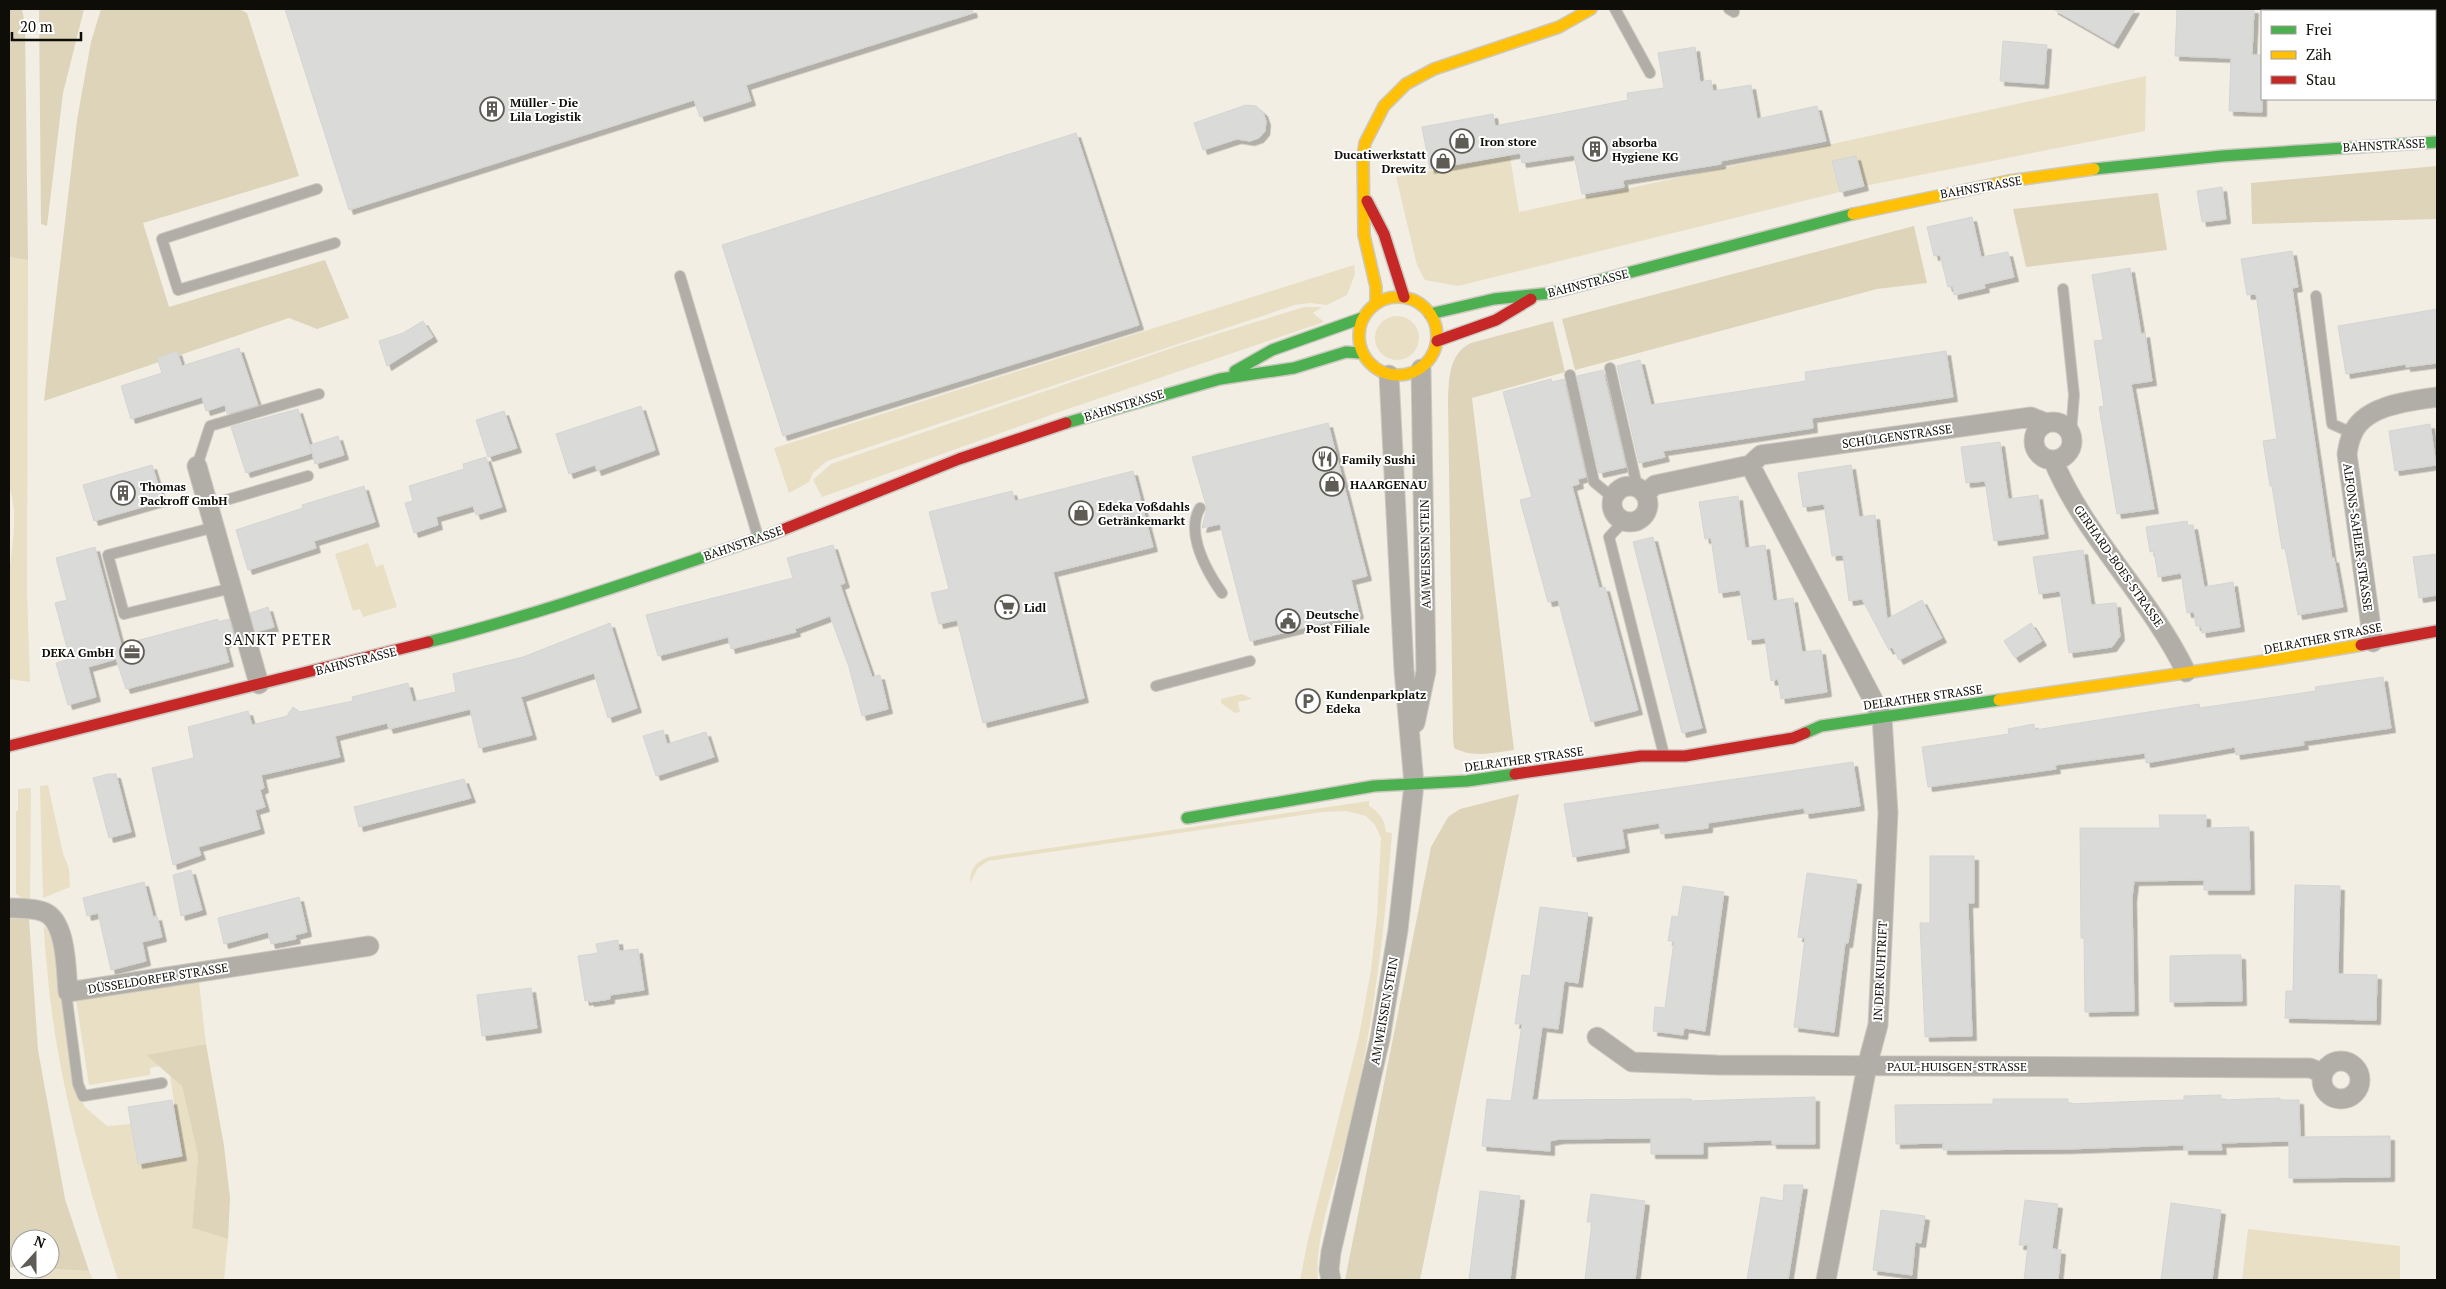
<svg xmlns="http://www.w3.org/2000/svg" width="2446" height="1289" font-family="'PT Serif',serif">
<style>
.green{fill:#e9dfc4}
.forest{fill:#ded4b9}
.building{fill:#dadbd9;stroke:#d4d5d3;filter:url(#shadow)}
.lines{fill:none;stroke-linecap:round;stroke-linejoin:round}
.lane-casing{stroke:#cdc9c1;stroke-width:12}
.street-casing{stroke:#cdc9c1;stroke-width:21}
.fast-casing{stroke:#cdc9c1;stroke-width:14}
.slow-casing{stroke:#cdc9c1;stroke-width:14}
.jam-casing{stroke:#cdc9c1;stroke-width:14}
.lane{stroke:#b1aea8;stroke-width:10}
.street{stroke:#b1aea8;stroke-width:19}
.fast{stroke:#4caf50;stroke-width:11}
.slow{stroke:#ffc107;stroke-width:11}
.jam{stroke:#c62828;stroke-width:11}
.labels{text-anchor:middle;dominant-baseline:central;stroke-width:4;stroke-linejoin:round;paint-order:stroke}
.poi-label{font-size:12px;font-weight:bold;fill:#0f0d07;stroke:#fff;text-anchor:start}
.street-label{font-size:12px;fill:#0f0d07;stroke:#fff}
.quarter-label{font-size:15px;letter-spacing:1px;fill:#0f0d07;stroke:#fff}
</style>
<defs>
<filter id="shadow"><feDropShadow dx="4.5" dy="4.5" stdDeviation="0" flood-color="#0004"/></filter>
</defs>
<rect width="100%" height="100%" fill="#f2eee4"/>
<path class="green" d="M2146,76L2145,131L1864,186L1458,286L1425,280L1417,265L1396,177L1510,156L1519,212Z
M9,257L28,260L27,590L30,682L9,679C9,647 8,615 9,583C10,548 20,520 9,485Z
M1354,265L1355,274L1347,295L1327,305L1310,303L1295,305L827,461L813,473L809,482L789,493L774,448Z
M1304,307H1322L1313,313L1324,322L1059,412L822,497L813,480L831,464L845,459L1175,347Z
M1375 338a22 22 0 1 1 44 0a22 22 0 1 1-44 0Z
M368,543L376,567L383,564L397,607L363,617L360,609L353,611L335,554Z
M1242,694L1252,699L1238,702L1240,712L1235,713L1221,703V699Z
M48,785L63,853L69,869L70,887L43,898L40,786Z
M31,788L30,899L26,900L16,894V811H18V789Z
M1369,801V806C1379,812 1385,819 1386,832L1392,833C1385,929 1373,1024 1352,1118C1342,1163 1313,1236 1318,1280H1300L1308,1240L1359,1036L1371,970L1377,916L1381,838L1375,825L1366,816L1346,811L1323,812L988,861L978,868L970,883C971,869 974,863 988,857Z
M44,926L52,936L77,1091L85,1107L107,1126L131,1124L138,1164L182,1156L170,1075L182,1086L198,1156L192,1228L228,1239L224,1280H118C87,1182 58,1083 48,979C47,962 44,944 44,926Z
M199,982L206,1044L147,1055L159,1066L150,1068V1075L89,1085L76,1000Z
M2248,1229L2400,1246V1280H2242Z
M40,1269L89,1271L93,1280H40Z"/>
<path class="forest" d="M9,9H22L25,24L28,260L9,257Z
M39,9H84L63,93L47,226L41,224Z
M101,9H239L247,13L299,176L143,223L169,307L325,260L349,318L317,329L289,318L44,401L77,120L91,42Z
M2437,166V219L2252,224L2251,183Z
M2158,193L2167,250L2026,267L2013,209Z
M1914,226L1927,283L1877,289L1575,370L1562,319Z
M1553,321L1565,372L1472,398L1514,750C1493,753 1473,758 1454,748L1453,738L1448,402C1449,380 1448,354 1471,343Z
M1519,794L1420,1280H1345L1431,847L1448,817L1460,809Z
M9,919H29L38,1050L65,1199L89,1271L50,1269V1239H20V1267H9Z
M206,1044L224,1146L230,1198L228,1239L192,1228L198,1156L182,1086L146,1055Z"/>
<path class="building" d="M285,9H972L973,13L746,85L751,101L700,117L694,100L349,210Z
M2053,9H2135L2114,44Z
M2177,9H2254L2252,55H2262V112L2229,111L2231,58L2175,56Z
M2003,41L2047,45L2044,84L2000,81Z
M1695,47L1700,82L1711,80L1713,91L1751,85L1757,119L1817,106L1826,141L1721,161V164L1623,180L1624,187L1582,194L1574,155L1522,163L1520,153L1430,169L1422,127L1493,114L1495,126L1628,100L1627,93L1664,88L1658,53Z
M1246,105L1256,106L1263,112L1266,121L1265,131L1259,138L1250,141L1237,139L1203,150L1194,123Z
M1076,133L1139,325L783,436L722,245Z
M1856,156L1864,186L1840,192L1832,161Z
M2222,187L2226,219L2202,222L2197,191Z
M1972,217L1981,257L2008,252L2014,277L1984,284L1985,288L1954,295L1953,286L1948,287L1940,255L1934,256L1927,227Z
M2292,251L2298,287L2292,288L2332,559L2334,558L2343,607L2298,615L2285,548L2282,549L2272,486H2270L2263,441L2277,439L2256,294L2247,295L2241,259Z
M2130,268L2141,334L2145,333L2152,381L2131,384L2154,509L2117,514L2099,407L2104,406L2094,341L2103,340L2092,275Z
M2437,309V363L2406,367V364L2346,374L2338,326Z
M423,321L433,337L387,366L379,341L403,333Z
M239,348L258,405L227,414L225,405L206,411L202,397L131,419L121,386L162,373L157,358L177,351L182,366Z
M1946,351L1953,397L1812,418L1813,428L1663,451L1665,457L1639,463L1617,366L1640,360L1651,405L1806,381L1805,372Z
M1603,370L1626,467L1599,473L1577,376Z
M1551,379L1552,382L1564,379L1586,477L1578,479L1579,484L1572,486L1599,588L1605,587L1638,710L1591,722L1558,600L1548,602L1520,500L1532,497L1503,392Z
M641,406L655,450L597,471L595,465L569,474L556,434Z
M298,409L312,453L246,473L231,427Z
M504,411L517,448L488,457L476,420Z
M1328,423L1367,576L1351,580L1359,614L1250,641L1220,524L1202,528L1207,508L1192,457Z
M2430,424L2436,465L2395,471L2389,431Z
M338,436L344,455L315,464L310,445Z
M2000,442L2008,499L2038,495L2044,534L1994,541L1985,481L1966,483L1961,447Z
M486,457L502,507L476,515L473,506L436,517L438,525L414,533L405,503L413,501L409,486L464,469L463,464Z
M152,465L163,501L94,521L83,485Z
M1851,465L1859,517L1875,515L1887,619L1922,600L1942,638L1899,660L1892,647L1889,650L1862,599L1849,601L1843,555L1832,556L1824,504L1803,507L1798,473Z
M1133,471L1153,547L1053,572L1084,698L983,723L957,620L939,624L931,593L949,589L929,512L1012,491L1015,501Z
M364,486L375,522L314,541L316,548L248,570L236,530L303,508L302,505Z
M1738,496L1745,548L1765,545L1773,601L1793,598L1802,652L1821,650L1827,692L1781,699L1778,679L1771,681L1765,638L1748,640L1740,590L1719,593L1711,538L1705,539L1699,502Z
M2187,521L2188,526L2193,525L2204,587L2233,582L2240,627L2202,633L2201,626H2196L2194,612L2187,613L2181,573L2158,577L2154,551L2150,552L2146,527Z
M1653,537L1702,728L1682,733L1633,542Z
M833,545L845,583L840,585L872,677L880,675L888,709L862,716L849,667L830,616L795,629L796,632L731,649L728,637L658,656L646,615L793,578L787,558Z
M95,547L121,645L218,619V622L229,619L235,639L224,643L229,662L126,689L116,659L88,667L96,697L68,705L56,663L70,659L55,603L67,600L56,558Z
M2083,550L2091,605L2116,603L2120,636L2112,647L2069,653L2060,591L2039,594L2033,557Z
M2437,554V595L2419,598L2413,557Z
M268,607L274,627L256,632L250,613Z
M610,623L637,708L608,718L594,673L521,697L532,735L479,748L470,709L389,729L387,723L335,736L340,757L261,775L264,788L260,790L265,807L255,810L260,829L198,847L201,855L173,865L152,768L194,758L188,727L248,711L252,725L287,716L293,707L300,712L353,701L352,697L408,683L413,702L456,692L453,674L523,657Z
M2031,623L2042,641L2015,658L2004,641Z
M2383,677L2391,728L2303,741L2304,745L2236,755L2235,747L2146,763L2145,753L2055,765L2056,769L1928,787L1922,747L2009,734L2008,729L2034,724L2035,730L2199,704L2200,708L2316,691L2315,687Z
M663,730L667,744L706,732L714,757L656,776L643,736Z
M1853,762L1860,806L1805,814L1804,808L1708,823V828L1661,834L1659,823L1622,829L1625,848L1573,857L1564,804Z
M108,774H116L131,832L109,838L93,778Z
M464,779L471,798L359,827L354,807Z
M2159,815H2206V828L2249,827L2250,890H2204V880L2134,881L2132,898L2134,1011L2085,1012L2084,938H2081L2080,828H2160Z
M1930,856H1974V903H1968L1972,1036L1925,1037L1920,923H1930Z
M191,870L202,910L181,916L173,875Z
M1807,873L1857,880L1848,943H1845L1834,1032L1794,1027L1805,938L1798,937Z
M144,882L153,917L157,916L162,937L142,942L146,961L111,970L98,913L87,916L83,898Z
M2295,885L2340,886L2338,974L2377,975L2376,1020L2285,1018L2286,991H2293Z
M1683,886L1724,892L1705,1031L1684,1028L1683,1035L1653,1031L1655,1007L1665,1008L1674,941H1668L1672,916L1678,917Z
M299,897L307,932L295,935L296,939L271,944L268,932L224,944L218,918Z
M1540,907L1588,913L1578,983L1564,981L1558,1029L1542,1027L1532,1100L1691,1099L1692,1101L1815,1097V1144H1772V1140L1703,1142V1154H1651V1138L1560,1139L1550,1141V1151L1482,1146L1487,1099L1511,1101L1522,1024H1515L1522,975L1530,976Z
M618,940L619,951L638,949L644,990L610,995V999L590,1002L589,1000L585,1001L578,956L598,953L596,944Z
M2211,955H2241L2242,1001L2170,1002V956Z
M531,988L537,1028L482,1036L477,995Z
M2221,1095V1100L2280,1098V1100H2299L2300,1137L2390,1136V1177L2289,1178V1141L2221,1143L2222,1150H2184V1145L2068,1149L1943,1150V1143L1896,1144L1895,1105L1993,1104V1099H2068V1104L2145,1101L2184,1100V1096Z
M172,1100L182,1156L138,1164L128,1107Z
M1784,1185H1803L1788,1280H1747L1761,1197L1783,1201Z
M1480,1191L1520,1196L1510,1280H1469Z
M1591,1194L1645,1201L1635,1280H1585L1592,1222H1587Z
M2025,1200L2058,1204L2052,1249L2061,1250L2058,1280H2024L2028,1245H2019Z
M2171,1203L2221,1210L2212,1280H2161Z
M1881,1210L1925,1216L1921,1243L1915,1242L1912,1275L1873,1270Z"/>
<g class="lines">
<g class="lane-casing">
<path id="lane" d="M1615,9L1650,73
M1729,9L1734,12
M317,189L162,239L178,290L335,243
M680,276L758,537
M2063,289L2074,395L2071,433
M2316,296L2332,424L2352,433
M1610,368L1637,486
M1570,375L1594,482L1612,497
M197,466L210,426L319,394
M209,505L308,476
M1200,508C1185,533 1207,572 1222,593
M1623,522L1609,537L1664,755
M215,527L108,555L124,614L232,588
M1156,686L1250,661
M68,992L67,1000L78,1084L83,1096L162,1083"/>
</g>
<g class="street-casing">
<path id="street" d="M2034 441a19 19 0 1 1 38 0a19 19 0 1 1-38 0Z
M2053,460C2085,537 2150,597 2186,672
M1750,465L1882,717L1888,813L1878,1025L1867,1066L1826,1280
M197,466L259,684
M1612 504a18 18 0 1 1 36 0a18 18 0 1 1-36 0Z
M1646,493L1655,485L1750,465L1761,455L2031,417L2046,423
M2373,642L2347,454C2348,448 2349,441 2352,435C2363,405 2410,401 2437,397
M1415,723L1426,671L1421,369
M9,908C19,908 34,908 44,912C67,921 66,971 68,992L369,946
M1597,1037L1632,1062L1717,1065L2310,1068L2323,1073
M2322 1080a19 19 0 1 1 38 0a19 19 0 1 1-38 0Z
M1331,1280L1329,1270L1331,1252L1380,1039L1398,930L1414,784L1404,670L1389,375"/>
</g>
<g class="fast-casing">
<path id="fast" d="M2094,169L2222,156L2437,142
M1430,314L1494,299L1551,293L1853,214
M1235,371L1272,350L1362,318
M1066,423L1220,379L1294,368L1346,352L1361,353
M428,642C545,613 658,572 772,534
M1805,733L1821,726L1999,700
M1187,818L1374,786L1467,781L1515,774"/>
</g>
<g class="slow-casing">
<path id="slow" d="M1853,214L2009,181L2094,169
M1359 336a39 39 0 1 1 78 0a39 39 0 1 1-78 0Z
M1376,303V287L1364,235L1363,157L1365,143L1384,106L1406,84L1434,69L1559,27L1591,9
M1999,700C2120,682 2241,666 2361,645"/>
</g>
<g class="jam-casing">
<path id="jam" d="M1367,201L1384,234L1404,297
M1437,341L1496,320L1531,299
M772,534L959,459L1066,423
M2361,645L2437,631
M9,746L428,642
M1515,774L1641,756H1685L1793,738L1805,733"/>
</g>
<use href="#lane" class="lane"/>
<use href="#street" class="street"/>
<use href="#fast" class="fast"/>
<use href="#slow" class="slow"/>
<use href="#jam" class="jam"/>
</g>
<defs>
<g id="building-ring" transform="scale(1.25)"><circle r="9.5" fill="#fff" stroke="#5e5c54" stroke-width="1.5"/><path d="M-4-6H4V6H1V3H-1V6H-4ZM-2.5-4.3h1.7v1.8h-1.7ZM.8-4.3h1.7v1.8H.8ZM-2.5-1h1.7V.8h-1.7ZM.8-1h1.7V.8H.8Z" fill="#5e5c54"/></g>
<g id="shop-ring" transform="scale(1.25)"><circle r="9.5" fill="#fff" stroke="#5e5c54" stroke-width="1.5"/><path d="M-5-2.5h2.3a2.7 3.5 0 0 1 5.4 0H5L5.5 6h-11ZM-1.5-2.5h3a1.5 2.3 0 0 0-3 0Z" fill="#5e5c54"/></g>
<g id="restaurant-ring" transform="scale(1.25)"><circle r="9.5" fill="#fff" stroke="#5e5c54" stroke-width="1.5"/><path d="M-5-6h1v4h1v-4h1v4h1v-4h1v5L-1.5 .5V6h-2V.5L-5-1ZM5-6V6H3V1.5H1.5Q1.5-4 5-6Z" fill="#5e5c54"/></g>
<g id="supermarket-ring" transform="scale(1.25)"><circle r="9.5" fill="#fff" stroke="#5e5c54" stroke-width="1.5"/><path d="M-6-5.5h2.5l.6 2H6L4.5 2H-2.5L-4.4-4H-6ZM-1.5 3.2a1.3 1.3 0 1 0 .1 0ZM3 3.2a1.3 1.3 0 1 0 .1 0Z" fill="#5e5c54"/></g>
<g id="civic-ring" transform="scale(1.25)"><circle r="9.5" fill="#fff" stroke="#5e5c54" stroke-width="1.5"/><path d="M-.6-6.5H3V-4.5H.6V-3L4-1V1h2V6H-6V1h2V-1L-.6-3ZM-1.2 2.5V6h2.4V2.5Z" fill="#5e5c54"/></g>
<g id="office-ring" transform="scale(1.25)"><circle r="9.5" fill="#fff" stroke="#5e5c54" stroke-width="1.5"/><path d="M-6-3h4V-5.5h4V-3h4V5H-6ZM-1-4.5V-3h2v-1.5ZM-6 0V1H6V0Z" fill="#5e5c54"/></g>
<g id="parking-ring" transform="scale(1.25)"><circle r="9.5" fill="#fff" stroke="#5e5c54" stroke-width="1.5"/><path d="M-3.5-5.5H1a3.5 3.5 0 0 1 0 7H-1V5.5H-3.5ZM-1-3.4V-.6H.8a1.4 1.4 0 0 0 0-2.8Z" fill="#5e5c54"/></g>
</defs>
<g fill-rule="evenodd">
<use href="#building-ring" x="492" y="109"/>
<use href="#shop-ring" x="1462" y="141"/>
<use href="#building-ring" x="1595" y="149"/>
<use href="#shop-ring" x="1443" y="161"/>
<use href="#restaurant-ring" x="1325" y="459"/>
<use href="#shop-ring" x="1332" y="484"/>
<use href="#building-ring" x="123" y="493"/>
<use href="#shop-ring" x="1081" y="513"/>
<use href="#supermarket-ring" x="1007" y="607"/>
<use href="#civic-ring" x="1288" y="621"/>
<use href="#office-ring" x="132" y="652"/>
<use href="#parking-ring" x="1308" y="701"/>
</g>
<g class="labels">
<g class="poi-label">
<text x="510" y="102">Müller - Die<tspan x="510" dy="14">Lila Logistik</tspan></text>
<text x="1480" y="141">Iron store</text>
<text x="1612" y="142">absorba<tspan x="1612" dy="14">Hygiene KG</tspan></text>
<text x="1426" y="154" text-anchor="end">Ducatiwerkstatt<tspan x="1426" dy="14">Drewitz</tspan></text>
<text x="1342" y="459">Family Sushi</text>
<text x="1350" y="484">HAARGENAU</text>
<text x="140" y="486">Thomas<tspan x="140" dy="14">Packroff GmbH</tspan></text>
<text x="1098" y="506">Edeka Voßdahls<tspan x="1098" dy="14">Getränkemarkt</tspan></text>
<text x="1024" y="607">Lidl</text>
<text x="1306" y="614">Deutsche<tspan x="1306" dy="14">Post Filiale</tspan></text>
<text x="114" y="652" text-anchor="end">DEKA GmbH</text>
<text x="1326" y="694">Kundenparkplatz<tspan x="1326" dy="14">Edeka</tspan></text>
</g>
<g class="street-label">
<text transform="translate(2384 145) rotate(-3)">BAHNSTRASSE</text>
<text transform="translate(1981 187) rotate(-10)">BAHNSTRASSE</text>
<text transform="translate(1588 283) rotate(-14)">BAHNSTRASSE</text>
<text transform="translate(1124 405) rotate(-17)">BAHNSTRASSE</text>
<text transform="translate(1897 436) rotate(-8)">SCHÜLGENSTRASSE</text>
<text transform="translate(2358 537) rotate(82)">ALFONS-SAHLER-STRASSE</text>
<text transform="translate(743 543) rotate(-19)">BAHNSTRASSE</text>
<text transform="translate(1425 554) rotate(-91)">AM WEISSEN STEIN</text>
<text transform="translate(2119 566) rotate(55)">GERHARD-BOES-STRASSE</text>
<text transform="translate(2323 638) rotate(-11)">DELRATHER STRASSE</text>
<text transform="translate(356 661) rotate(-14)">BAHNSTRASSE</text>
<text transform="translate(1923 697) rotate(-8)">DELRATHER STRASSE</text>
<text transform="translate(1524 759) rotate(-8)">DELRATHER STRASSE</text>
<text transform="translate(1880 971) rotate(-87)">IN DER KUHTRIFT</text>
<text transform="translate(158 978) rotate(-9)">DÜSSELDORFER STRASSE</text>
<text transform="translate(1384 1011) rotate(-80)">AM WEISSEN STEIN</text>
<text x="1957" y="1066">PAUL-HUISGEN-STRASSE</text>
</g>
<g class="quarter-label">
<text x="278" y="639">SANKT PETER</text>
</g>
</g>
<rect width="2446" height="1289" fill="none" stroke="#0f0d07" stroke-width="20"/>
<rect x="2261" y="10" width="175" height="90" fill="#ffffff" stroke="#9f9e9c"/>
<rect x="2271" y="26" width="25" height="8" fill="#4caf50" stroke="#9f9e9c"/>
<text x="2306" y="35" font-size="15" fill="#0f0d07">Frei</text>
<rect x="2271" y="51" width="25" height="8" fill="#ffc107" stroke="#9f9e9c"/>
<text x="2306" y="60" font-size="15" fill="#0f0d07">Zäh</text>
<rect x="2271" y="76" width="25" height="8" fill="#c62828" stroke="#9f9e9c"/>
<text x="2306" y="85" font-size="15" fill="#0f0d07">Stau</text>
<g transform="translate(35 1254) rotate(21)"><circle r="24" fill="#ffffff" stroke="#9f9e9c"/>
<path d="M0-4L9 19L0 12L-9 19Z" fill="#5e5c54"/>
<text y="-8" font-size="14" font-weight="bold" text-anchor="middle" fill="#0f0d07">N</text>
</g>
<path d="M12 32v8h69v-8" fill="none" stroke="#0f0d07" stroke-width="2.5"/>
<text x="20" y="32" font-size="15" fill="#0f0d07" stroke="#ffffff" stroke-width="4" paint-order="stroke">20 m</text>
</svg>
